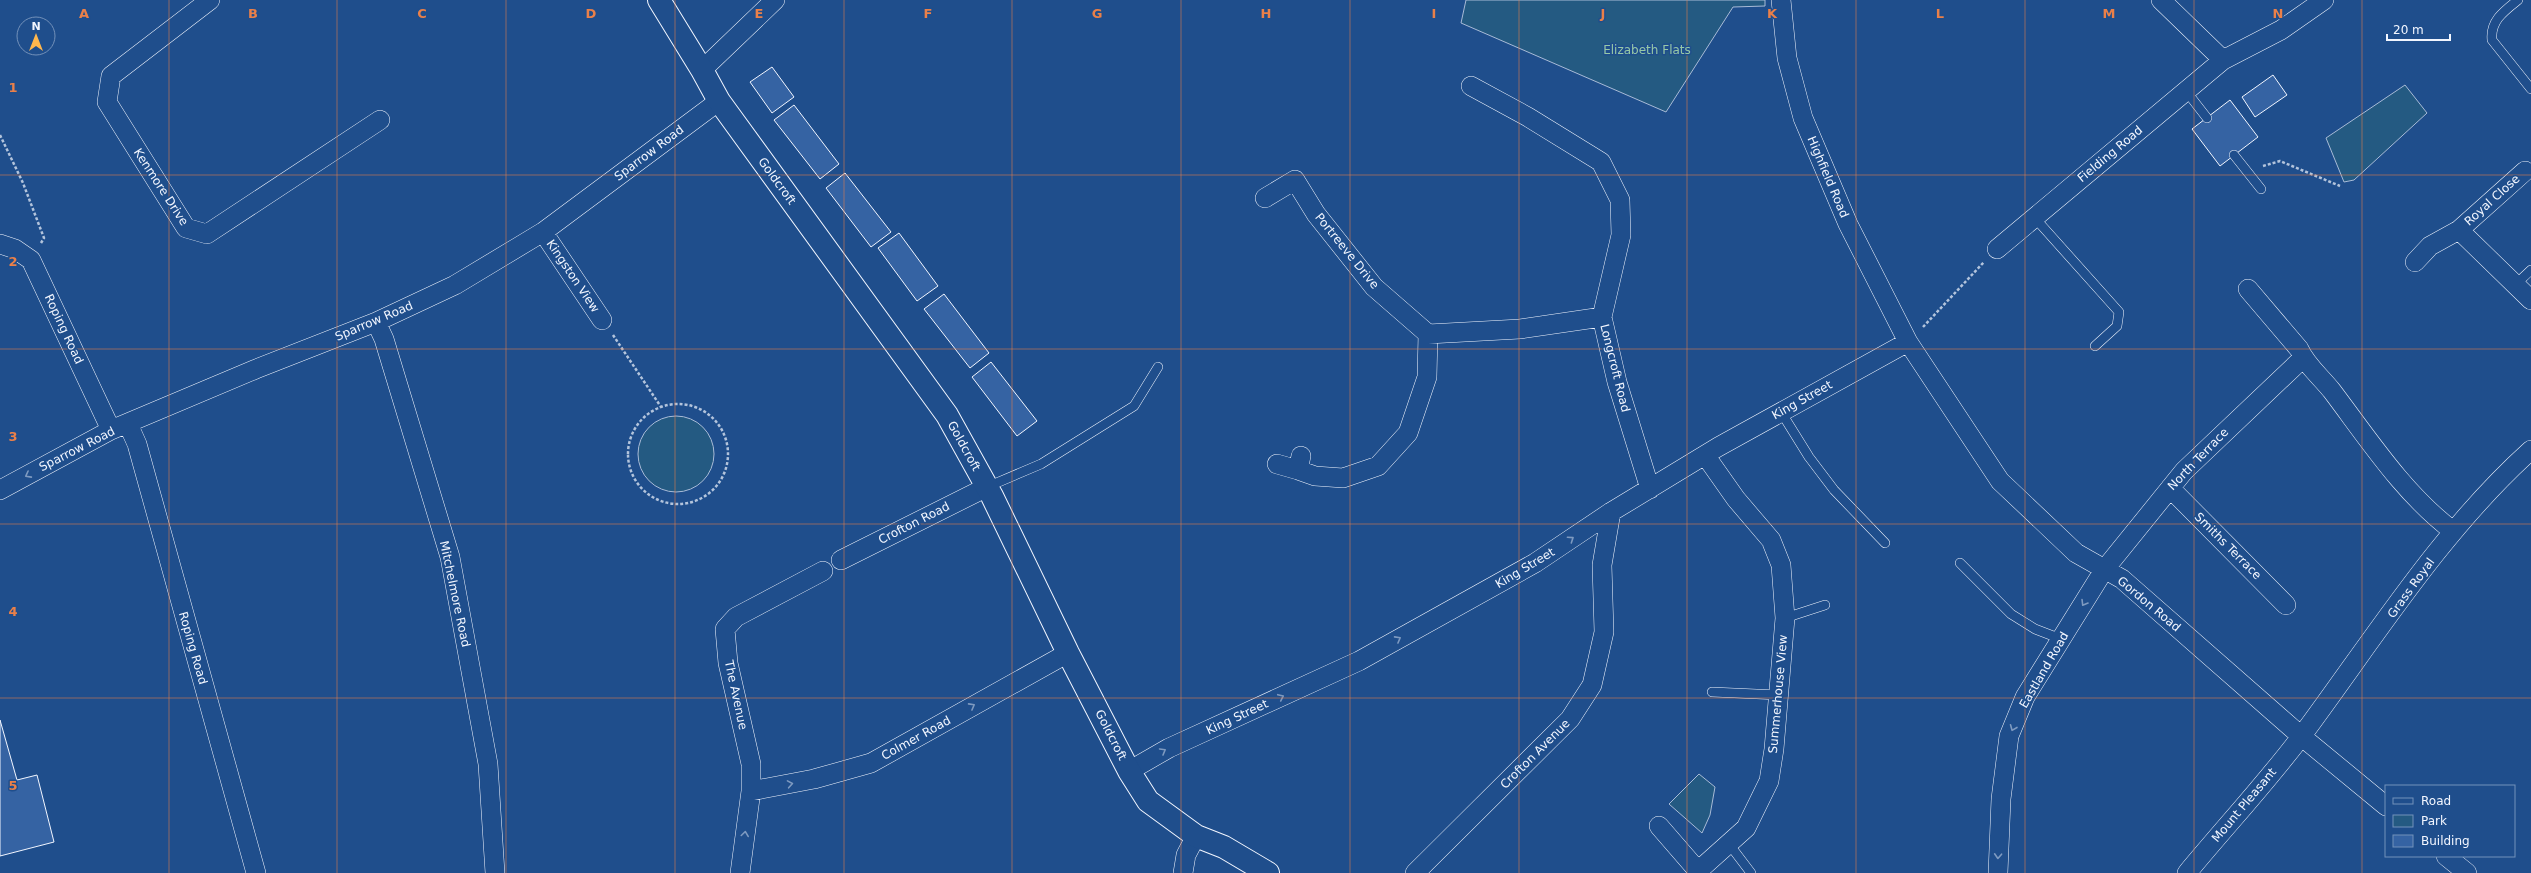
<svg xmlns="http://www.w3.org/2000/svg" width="2531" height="873" font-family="'DejaVu Sans',sans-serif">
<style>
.green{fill:#245a82;stroke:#a8bbd7}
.building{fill:#3563a3;stroke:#f2f6ff}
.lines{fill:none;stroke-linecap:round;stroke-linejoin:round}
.service-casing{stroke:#f2f6ff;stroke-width:10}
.minor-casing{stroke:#f2f6ff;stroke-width:20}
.tertiary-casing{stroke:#f2f6ff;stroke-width:24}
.path{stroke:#b3c4dc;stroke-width:2.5;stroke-dasharray:3 2;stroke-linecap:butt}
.service{stroke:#1f4e8c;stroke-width:9}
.minor{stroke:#1f4e8c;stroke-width:19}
.tertiary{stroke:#1f4e8c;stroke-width:22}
.oneway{stroke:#7e9ac0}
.grid{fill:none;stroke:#ea8049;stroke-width:1;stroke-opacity:0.55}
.labels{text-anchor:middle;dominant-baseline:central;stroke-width:3;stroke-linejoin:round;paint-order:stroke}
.park-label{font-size:12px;fill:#97c8a6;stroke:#1f4e8c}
.street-label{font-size:12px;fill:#f2f6ff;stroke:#1f4e8c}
.grid-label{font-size:13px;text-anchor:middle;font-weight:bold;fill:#ea8049;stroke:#1f4e8c;stroke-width:3;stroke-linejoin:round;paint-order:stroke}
</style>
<rect width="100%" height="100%" fill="#1f4e8c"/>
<path class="green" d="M1466,0H1765V6L1733,7L1666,112L1461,23Z
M2405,85L2427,113L2354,180L2344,182L2326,138Z
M638 454a38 38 0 1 1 76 0a38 38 0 1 1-76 0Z
M1699,774L1715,787L1710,815L1702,833L1669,804Z"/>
<path class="building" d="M772,67L794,97L772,113L750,82Z
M2273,75L2287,95L2255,117L2242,97Z
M2230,100L2258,137L2220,166L2192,129Z
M794,105L839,164L820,179L774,120Z
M845,173L891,232L871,247L826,188Z
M899,233L938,286L917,301L878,248Z
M944,294L989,353L970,368L924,309Z
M991,362L1037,421L1017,436L972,377Z
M0,720L17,780L37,775L54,842L0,856Z"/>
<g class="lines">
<g class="service-casing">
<path id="service" d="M2518,0C2504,11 2490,21 2492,40L2531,89
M2186,91L2207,118
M2234,155L2261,189
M2034,217L2119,312L2117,326L2095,346
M2515,285L2531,270
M1781,412L1809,457L1834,490L1885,543
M987,487L1041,464L1134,406L1158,367
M1960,563L2011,614L2035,629L2061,639
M1785,618L1825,605
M1712,692L1779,695
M1729,844L1751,873"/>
</g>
<g class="minor-casing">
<path id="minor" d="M210,0L111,76L107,102L186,228L207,234L380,120
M1781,0L1787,58L1803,118L1848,224L1908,342L2000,481L2076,553L2122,579L2301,736L2386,806
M2161,0L2223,60L2281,30L2324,0
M702,70L775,0
M1471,86L1528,117L1601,162L1620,200L1621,235L1602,317L1617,382L1650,489
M1265,198L1295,180L1316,214L1374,287L1428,334L1520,329L1602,317
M2459,230L2531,300
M543,232L602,320
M0,244L15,249L31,260L111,430
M1997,249L2223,60
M2415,262L2430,246L2459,230L2525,171
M2248,289L2299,349C2306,365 2321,377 2332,391C2369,440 2404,494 2453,531
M376,322L384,339L450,557L488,764L495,873
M128,424L137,444L256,873
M1301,456L1298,470L1315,476L1343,478L1378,466L1408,433L1427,377L1428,334
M1277,464L1298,470
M2170,488L2286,605
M0,490L111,430L256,369L376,322L455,285L543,232L719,101
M841,560L987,487
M1129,771L1169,748L1359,661L1535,563L1611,512L1718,447L1908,342
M751,791L814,779L871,763L1068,653
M1659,826L1698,871L1746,828L1769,781L1774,749L1785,618L1781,565L1771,540L1736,499L1705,455
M2446,856L2467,873
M740,873L751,791V764L728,663L725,629L736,617L823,571
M1183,873L1186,855L1196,836
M1415,873L1570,719L1592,685L1604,632L1602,565L1611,512
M1998,873L2001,799L2009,736L2025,697L2104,570L2184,471L2303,358
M2187,873C2225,827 2267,782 2303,734C2375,637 2441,531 2531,450"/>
</g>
<g class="tertiary-casing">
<path id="tertiary" d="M659,0L702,70L719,101L947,415L992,496L1068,653L1129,771L1148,801L1196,836L1224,847L1268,873"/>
</g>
<path class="path" d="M0,135L23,183L44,238L41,243
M2263,166L2280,161L2340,186
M1923,327L1984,262
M613,335L661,407
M628 454a50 50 0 1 1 100 0a50 50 0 1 1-100 0Z"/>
<use href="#service" class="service"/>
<use href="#minor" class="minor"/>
<use href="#tertiary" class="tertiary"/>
</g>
<defs><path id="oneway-chevron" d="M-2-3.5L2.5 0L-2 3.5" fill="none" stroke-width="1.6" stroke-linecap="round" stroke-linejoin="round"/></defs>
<g class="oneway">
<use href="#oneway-chevron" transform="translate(28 475) rotate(152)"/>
<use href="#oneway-chevron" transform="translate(1571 539) rotate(-34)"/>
<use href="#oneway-chevron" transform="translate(2084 603) rotate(121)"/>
<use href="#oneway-chevron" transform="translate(1398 639) rotate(-29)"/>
<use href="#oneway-chevron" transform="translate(1281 697) rotate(-25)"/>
<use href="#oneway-chevron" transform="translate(972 706) rotate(-29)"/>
<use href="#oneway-chevron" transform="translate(2013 728) rotate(112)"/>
<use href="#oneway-chevron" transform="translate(1163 751) rotate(-30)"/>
<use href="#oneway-chevron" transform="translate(790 784) rotate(-10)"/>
<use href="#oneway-chevron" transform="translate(745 834) rotate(-82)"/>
<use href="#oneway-chevron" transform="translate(1998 856) rotate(93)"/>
</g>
<path class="grid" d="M169,0V873M337,0V873M506,0V873M675,0V873M844,0V873M1012,0V873M1181,0V873M1350,0V873M1519,0V873M1687,0V873M1856,0V873M2025,0V873M2194,0V873M2362,0V873M0,175H2531M0,349H2531M0,524H2531M0,698H2531"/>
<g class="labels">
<g class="park-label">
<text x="1647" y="50">Elizabeth Flats</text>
</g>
<g class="street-label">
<text transform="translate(649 153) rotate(-37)">Sparrow Road</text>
<text transform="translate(2110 154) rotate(-40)">Fielding Road</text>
<text transform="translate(1828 177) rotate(67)">Highfield Road</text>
<text transform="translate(777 181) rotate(54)">Goldcroft</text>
<text transform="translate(161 187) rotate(57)">Kenmore Drive</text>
<text transform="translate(2492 200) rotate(-42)">Royal Close</text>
<text transform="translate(1347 251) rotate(51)">Portreeve Drive</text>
<text transform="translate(573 276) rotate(56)">Kingston View</text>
<text transform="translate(374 321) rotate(-23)">Sparrow Road</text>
<text transform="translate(64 329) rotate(65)">Roping Road</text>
<text transform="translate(1615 368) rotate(76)">Longcroft Road</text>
<text transform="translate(1802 400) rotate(-29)">King Street</text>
<text transform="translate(964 446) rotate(61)">Goldcroft</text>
<text transform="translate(77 449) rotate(-27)">Sparrow Road</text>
<text transform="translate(2198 459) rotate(-46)">North Terrace</text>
<text transform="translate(914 523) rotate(-27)">Crofton Road</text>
<text transform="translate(2228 546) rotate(45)">Smiths Terrace</text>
<text transform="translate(1525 568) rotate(-31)">King Street</text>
<text transform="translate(2411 588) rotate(-54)">Grass Royal</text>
<text transform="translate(455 594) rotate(78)">Mitchelmore Road</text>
<text transform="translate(2149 604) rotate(40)">Gordon Road</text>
<text transform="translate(193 648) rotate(74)">Roping Road</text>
<text transform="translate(2044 670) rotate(-60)">Eastland Road</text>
<text transform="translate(1778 694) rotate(-85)">Summerhouse View</text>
<text transform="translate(736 695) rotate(78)">The Avenue</text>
<text transform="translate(1237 717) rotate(-25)">King Street</text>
<text transform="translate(1111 735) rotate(63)">Goldcroft</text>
<text transform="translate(916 738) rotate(-29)">Colmer Road</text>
<text transform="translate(1535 754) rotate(-45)">Crofton Avenue</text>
<text transform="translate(2244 805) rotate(-50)">Mount Pleasant</text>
</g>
</g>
<g class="grid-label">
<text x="84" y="18">A</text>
<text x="253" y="18">B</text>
<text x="422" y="18">C</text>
<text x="591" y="18">D</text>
<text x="759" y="18">E</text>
<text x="928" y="18">F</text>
<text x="1097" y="18">G</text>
<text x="1266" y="18">H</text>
<text x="1434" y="18">I</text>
<text x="1603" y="18">J</text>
<text x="1772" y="18">K</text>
<text x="1940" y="18">L</text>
<text x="2109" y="18">M</text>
<text x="2278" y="18">N</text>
<text x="13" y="92">1</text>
<text x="13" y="266">2</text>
<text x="13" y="441">3</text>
<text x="13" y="616">4</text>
<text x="13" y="790">5</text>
</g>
<rect x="2385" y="785" width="130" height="72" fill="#1f4e8c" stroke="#7391ba"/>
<rect x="2393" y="798" width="20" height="6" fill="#1f4e8c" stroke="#7391ba"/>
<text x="2421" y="805" font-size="12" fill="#f2f6ff">Road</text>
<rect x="2393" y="815" width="20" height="12" fill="#245a82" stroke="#7391ba"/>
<text x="2421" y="825" font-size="12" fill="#f2f6ff">Park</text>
<rect x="2393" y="835" width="20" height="12" fill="#3563a3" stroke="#7391ba"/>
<text x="2421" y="845" font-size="12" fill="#f2f6ff">Building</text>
<g transform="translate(36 36)"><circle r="19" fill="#1f4e8c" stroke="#7391ba"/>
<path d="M0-3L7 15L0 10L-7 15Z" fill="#ffb74d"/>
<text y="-6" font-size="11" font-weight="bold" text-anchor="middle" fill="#f2f6ff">N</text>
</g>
<path d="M2387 34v6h63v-6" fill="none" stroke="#f2f6ff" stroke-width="2"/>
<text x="2393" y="34" font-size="12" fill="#f2f6ff" stroke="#1f4e8c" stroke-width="3" paint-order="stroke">20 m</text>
</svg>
